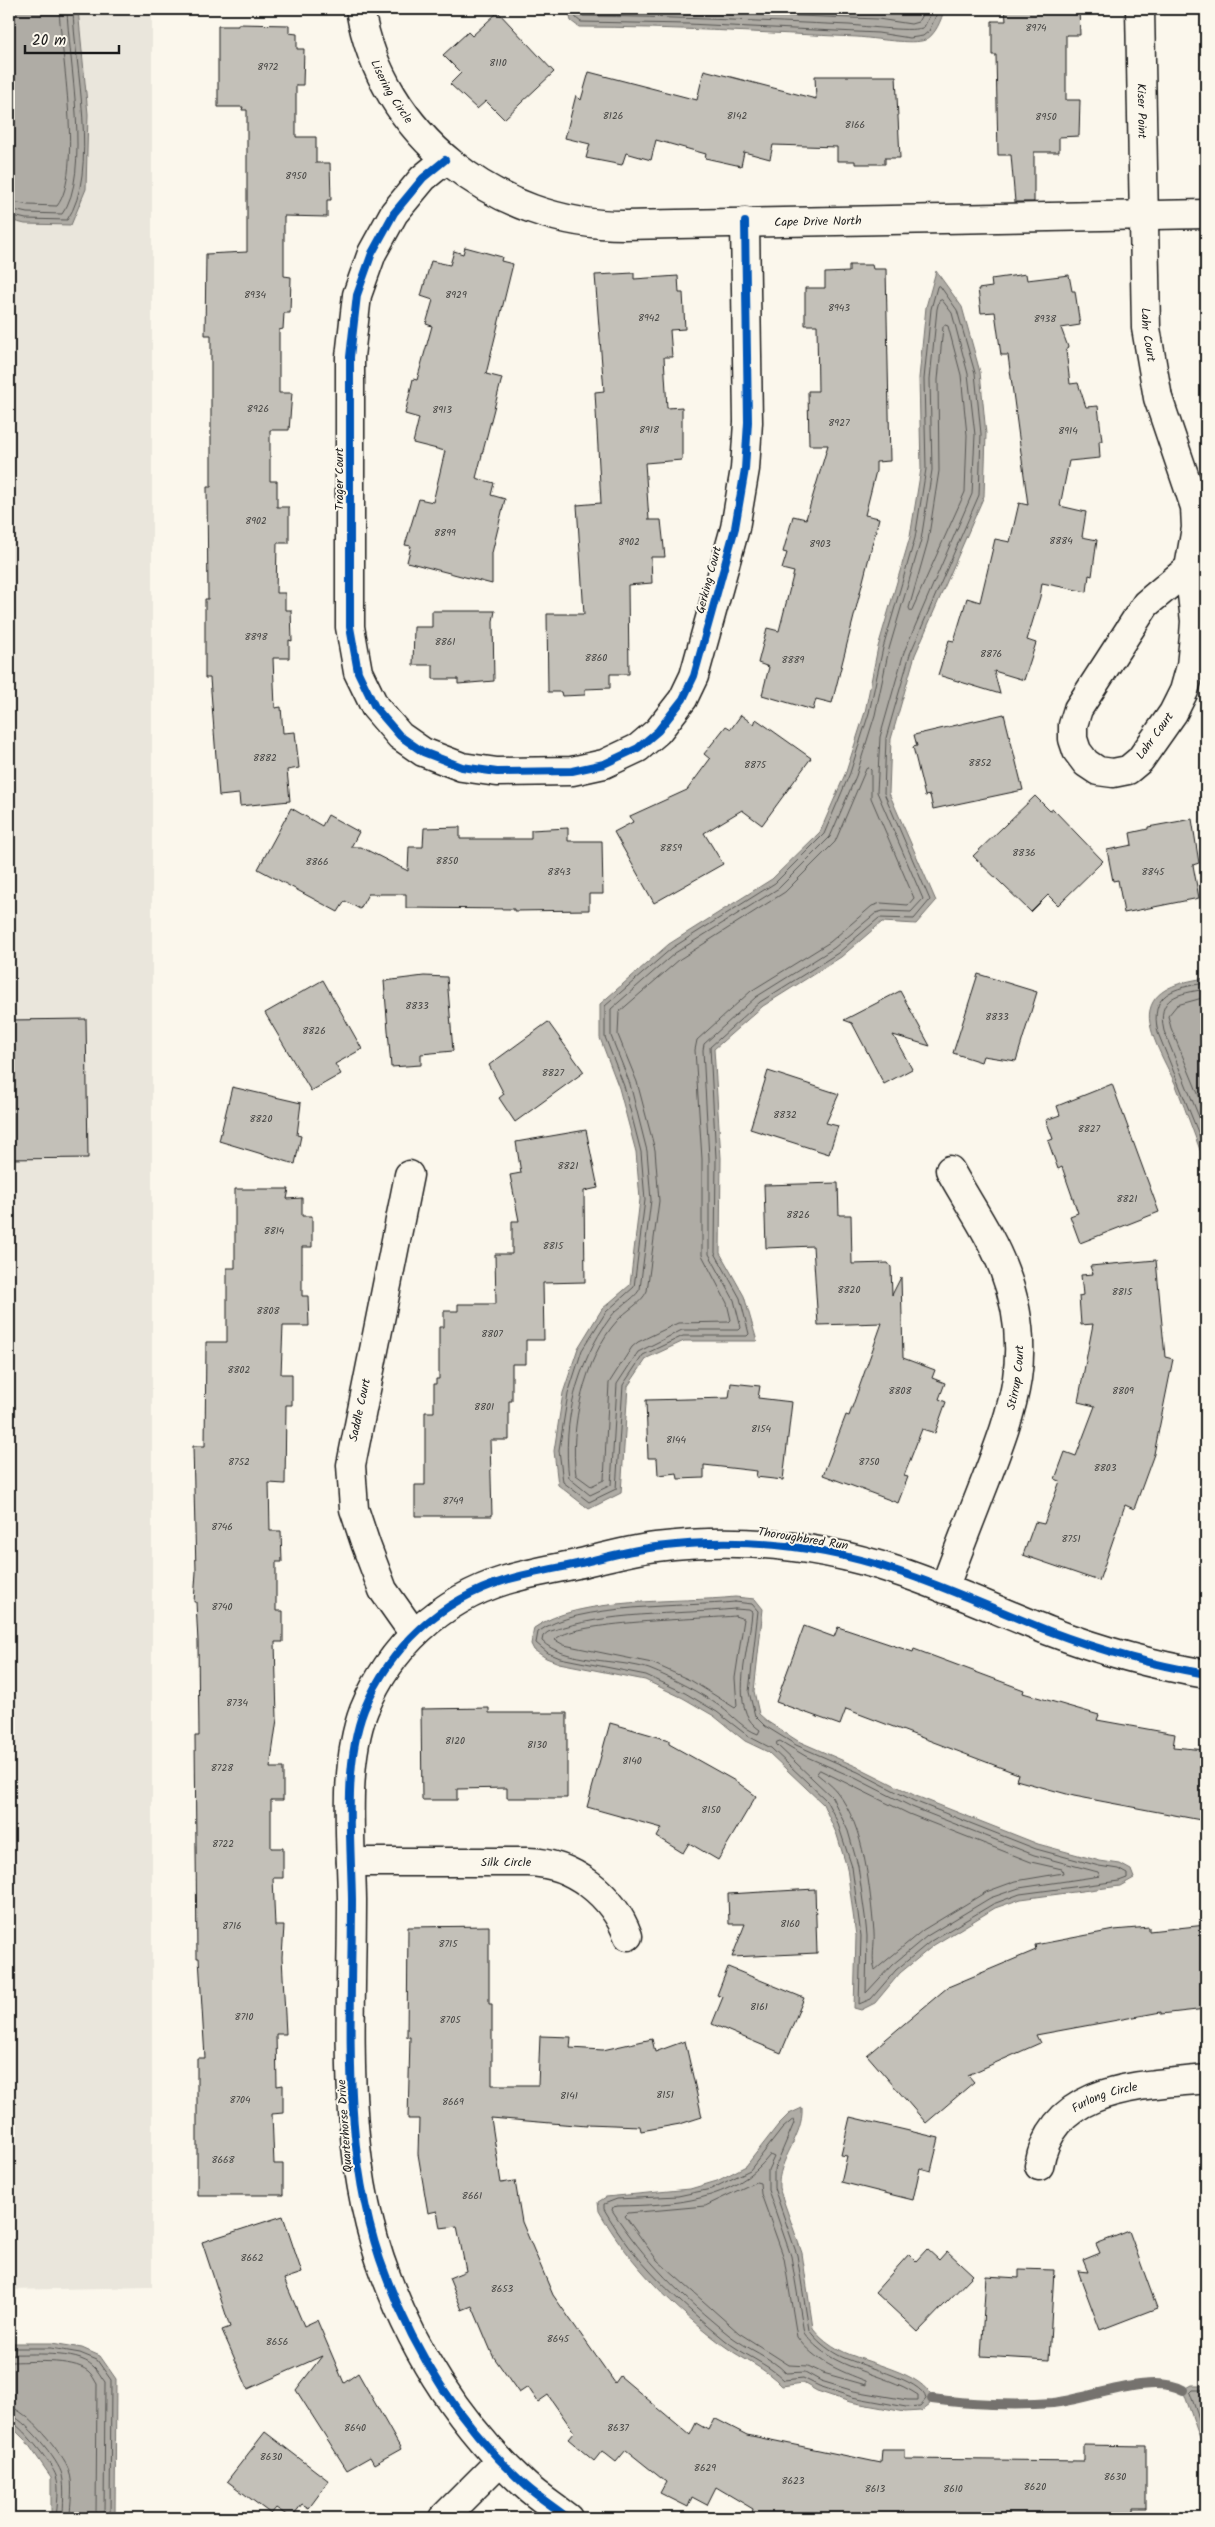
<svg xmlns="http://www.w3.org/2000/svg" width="1215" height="2527" font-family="Kalam,sans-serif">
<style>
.built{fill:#eae6dc}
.water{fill:#afaca5;stroke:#74726e}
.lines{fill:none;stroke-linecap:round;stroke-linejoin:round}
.shore{stroke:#575653;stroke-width:1}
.stream{stroke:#74726e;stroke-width:10}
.building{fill:#c3c0b8;stroke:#1c1c1c}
.minor-casing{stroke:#1c1c1c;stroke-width:31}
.minor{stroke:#fbf7ec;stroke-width:28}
.cycleway-casing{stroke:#fbf7ec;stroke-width:11}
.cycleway{stroke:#0057b8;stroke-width:8}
.labels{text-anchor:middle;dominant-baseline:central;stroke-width:4;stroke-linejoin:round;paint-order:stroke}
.number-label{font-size:10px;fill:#464543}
.street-label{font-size:12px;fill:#1c1c1c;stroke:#fbf7ec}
</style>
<rect width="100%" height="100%" fill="#fbf7ec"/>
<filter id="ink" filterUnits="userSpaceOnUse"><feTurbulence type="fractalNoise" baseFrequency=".02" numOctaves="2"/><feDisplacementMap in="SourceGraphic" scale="10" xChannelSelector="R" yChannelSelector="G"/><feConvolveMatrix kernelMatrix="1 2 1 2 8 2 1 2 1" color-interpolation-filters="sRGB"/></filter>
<g filter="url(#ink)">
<path class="built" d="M9,9H152V2287L9,2290Z"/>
<path class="water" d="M9,9H78L88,114L86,189L71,225L25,224L9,220Z
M568,9H944C942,19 935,36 925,40C913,45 873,38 857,37C765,33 672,27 579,27L571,21Z
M936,271L962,307L980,372L986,434L984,496L915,655L891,739L889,793L936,901L916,924L882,922L841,957L763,1006L714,1049L721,1158L720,1253L744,1296L757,1341H684L647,1358L628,1386L621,1493L589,1509L558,1485L554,1451L563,1393L578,1348L602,1309L630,1285L640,1199L636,1152L619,1088L600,1038V1004L669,944L772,879L820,832L846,772L865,712L878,647L910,537L921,469L919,378L926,307Z
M1206,978V1167C1197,1141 1187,1114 1177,1088C1169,1068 1145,1031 1150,1010C1155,986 1187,981 1206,978Z
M735,1597L755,1599L763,1609L754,1691L759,1714L768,1722L798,1741L860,1768L916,1796L1038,1844L1100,1861L1120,1864L1131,1870L1134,1878L1120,1886L1021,1899L995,1908L934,1945L900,1973L875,2003L861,2010L854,2008L856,1936L847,1868L837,1835L823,1804L768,1752L745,1741L714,1716L683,1698L645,1680L559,1663L546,1658L534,1650L531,1644L534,1628C579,1596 680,1603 735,1597Z
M802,2108C804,2136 777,2160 779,2188L802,2253L813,2328C820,2337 830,2345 840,2350C863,2363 925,2372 932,2399L929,2405L921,2411L905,2412L850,2402L817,2391L803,2383L782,2386C766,2368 743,2360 723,2345C675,2309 629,2264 599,2211L598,2202L606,2197L690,2189L717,2181L746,2166L778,2125L789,2114Z
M9,2343H52L82,2348L100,2356L116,2379L115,2518H51V2477L26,2441L9,2424Z
M1192,2385H1206V2456L1183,2390Z"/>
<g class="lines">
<path class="shore" d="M574,9L576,18L581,22L688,24L878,33L910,38L923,36L929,31L939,9
M580,9L583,16C672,17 760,21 849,25C863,26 917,33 924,27L933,9
M611,9L878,19L911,24L918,22L925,9
M9,201L28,205L57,206C83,173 61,52 59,9
M9,209L27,213L62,214C92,176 68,57 67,9
M9,215L26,219L67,220C100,173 74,65 73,9
M940,286L957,310L975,373L981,434L979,495L910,654L886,738L884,793L930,900L914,919L879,918L838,953L760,1002L710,1047L716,1158L715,1253L740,1298L749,1334L747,1336H683L643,1355L623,1385L616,1489L589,1502L563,1482L559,1450L568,1394L582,1350L606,1312L634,1287L645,1200L641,1152L624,1086L605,1037V1006L672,948L775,883L824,834L850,773L869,713L883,648L915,538L926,469L924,379L931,309L937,287Z
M942,300L952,313L968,374L975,435L972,494L904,652L880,737L877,792L923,899L911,912L883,911L876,913L834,948L756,997L704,1044L703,1050L709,1158V1254L734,1300L741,1328L739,1330H682L638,1352L617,1384L611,1485L590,1495L569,1478C562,1423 577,1363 610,1318C618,1306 633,1301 640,1289L651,1200L647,1151L630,1084L611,1036V1009L675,953L779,888L830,837L856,776L875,715L889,649L921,540L932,470L930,379L937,309L939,301Z
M945,325L948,326L961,375L967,435L965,492L911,612L909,608L928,541L939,471L938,380L943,327Z
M869,768L871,770V798L914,898L908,905L881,903L872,906L830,942L751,991L697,1040L695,1050L702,1159V1255L727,1303L731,1320L729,1322L678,1323L638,1342L632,1347L609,1383L604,1480L591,1486L576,1475C569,1429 585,1356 617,1321C626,1310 641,1304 647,1291L659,1201L655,1150L637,1082L618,1035L619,1012L680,959L785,892L835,842L866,769Z
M1206,983C1173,988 1149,993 1158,1033L1206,1152
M1206,989C1178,994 1156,996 1164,1031L1206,1134
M1206,997L1177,1005L1168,1016L1171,1028L1206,1113
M735,1602L752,1604L758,1611L749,1692L755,1716L765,1726L796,1745L858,1772L914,1801L1036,1849L1099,1866L1118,1869L1127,1874V1878L1119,1881L1020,1894L993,1904L931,1941L896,1970L871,1999L859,2004L861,1936L852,1867L837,1821L826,1800L771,1748L748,1736L717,1712L685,1693L646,1675L560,1658L548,1653L536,1643L538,1632C575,1603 687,1607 735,1602Z
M735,1609L749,1610L752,1612C750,1643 733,1692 749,1719C752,1724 756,1727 760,1730L758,1734C744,1729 733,1716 721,1707C699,1692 674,1679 649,1669C620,1659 563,1663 542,1641L543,1636L548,1632C609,1611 672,1615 735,1609Z
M735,1616L744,1619L735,1678L737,1706L735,1708L692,1681L652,1663L564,1645L555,1640C569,1621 706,1619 735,1616Z
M777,1742L780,1741L807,1757L855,1778L912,1807L1034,1855L1098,1872L1100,1876L1019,1888L990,1898L927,1936L892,1965L866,1993L867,1936L865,1916L858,1866L848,1831L832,1797L777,1745Z
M820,1770L909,1814L1031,1862L1062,1869L1063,1873L1016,1881L986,1892L923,1930L875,1970C871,1960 875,1944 874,1932C870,1889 865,1827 837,1792C832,1785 824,1780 817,1774Z
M793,2120L794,2123L774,2170V2188L797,2255L809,2330C816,2340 827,2349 838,2355C856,2365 923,2379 926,2399L920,2406L906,2407L852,2397L819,2386L803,2378L784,2380C767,2363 743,2355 725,2340C679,2302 634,2262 604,2209V2204L617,2199L678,2196L711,2189L750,2170L782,2129Z
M770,2155L774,2157L768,2170V2190L791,2256L804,2333C831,2371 882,2371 918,2395V2400H907L854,2391L821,2381L805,2372L786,2373C771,2357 747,2349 729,2335C683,2298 644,2260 612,2210L613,2207L618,2206C673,2205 734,2202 770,2155Z
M756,2182L760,2183L761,2194L784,2258L797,2337C814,2361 840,2371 866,2381V2385L823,2373L808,2366L789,2365L739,2333L657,2260L625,2216L628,2213L705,2206Z
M9,2348H51L80,2353L97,2360L111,2380L110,2518
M9,2354C31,2355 76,2350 93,2366C98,2370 101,2377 105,2382L104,2518
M9,2362C29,2362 72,2358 88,2371C92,2374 95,2381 97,2384L96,2518
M1206,2390H1193L1190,2393L1206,2439
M9,2407C26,2408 64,2455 69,2471C74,2484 70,2504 70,2518
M9,2415C22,2415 60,2462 62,2475C65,2488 63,2505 63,2518
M9,2421C19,2422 53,2465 56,2476C60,2487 57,2506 56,2518"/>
<path class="stream" d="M932,2399C968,2404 1016,2406 1053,2403C1089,2399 1152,2372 1183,2390"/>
</g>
<path class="building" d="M1005,9H1079L1080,35H1066V100H1080L1079,136L1059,137V152H1034V202H1015L1011,155H998L996,55H992V21H1006Z
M498,12L554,72L504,119L486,101L477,109L450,84L461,73L443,55L468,32L472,36Z
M238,24L289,25V33L297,34V49H304L303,85H296V137H316V163H330L331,200H327V217L284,216V276L291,277L290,313H284L283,329L279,330V393H292L289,430H270V481H277V507H289V543H277L276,593H285V610H291L292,641L289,640V658H273L275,708L281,707L283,733L295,732L299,768L287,770L290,801L240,806L239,794L219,796L210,678H205V599H208L207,487H211V335H205L206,254L247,252V110H242L243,107H218V26H238Z
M704,70L816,99L815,76H896L900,158H885V164H855V161H837V147L773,145L770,159L744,152L741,166L705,158L706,154L656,140L651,160L626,153L622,165L586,158L590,144L565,138L576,95L581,100L589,72L697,100Z
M465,247L502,257L501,261L513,264L486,374L502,378L476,478L494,483L491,495L505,499L492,553V584L407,562L411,546L405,545L419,499L433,502L445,451L413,443L419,418L405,414L413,379L417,380L432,326L426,324L433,300L421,296L431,261L450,265L454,251L463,254Z
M849,265H872L873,269H886L890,461L876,462V471L865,515L879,518L832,703L816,699L813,710L762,695L769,667L758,663L767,628L779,631L794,572L782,569L787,553L783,552L793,516L806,519L828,445H809L808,391H818L817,325H805V288H825V273L849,272Z
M634,273V279L678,276L679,293H683L685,329L670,330L672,357H664L667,408L682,407V460L645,463L649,520H661L665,557H651L652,583L628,585L629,674H610V688L585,689V695L562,696L561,692H548L547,614H584L577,505L601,503L595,392L604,391L595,275Z
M1026,274L1027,280L1069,275L1072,291H1075L1080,325L1061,328L1068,347L1066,350L1070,384L1078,383L1086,407L1098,406L1102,441H1099L1100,458L1069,461L1060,506L1086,512L1082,537L1097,540L1092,576L1089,575L1087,592L1042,583L1040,597L1027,640L1036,643L1024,680L994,671L1000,694L938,675L949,640L954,641L967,598L980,602L995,539L1010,542L1019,503L1028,505L1008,355H1001L995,312L981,313L978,289L992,287L991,279Z
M432,611H495L493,621L494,681L458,684V679H433V665H413L414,627H432Z
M1004,714L1023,790L933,809L930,795L925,796L913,747L917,746L914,735Z
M741,715L754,725L756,719L811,758L762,825L742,810L704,833L723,864L654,903L614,832L633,822L630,816L687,790L710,759L704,754L726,726L731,729Z
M1035,796L1050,811L1053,809L1103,861L1058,905L1048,895L1031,912L973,856Z
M291,808L322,826L328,815L359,832L351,847H361L408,871L409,847H423L424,828L460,827V839H531V830L568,828V841H602L603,894H589V910L514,911V909L406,908V894H368L360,909L345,901L338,912L258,869Z
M1192,819L1199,863L1193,865L1199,898L1124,913L1118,880L1113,881L1107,850L1132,845L1130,833L1148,829V827Z
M978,974L1037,992L1016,1061L983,1056L981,1062L953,1053Z
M424,976L447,977L453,1051L421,1054V1065L391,1067L384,981Z
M323,980L362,1049L335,1064L341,1074L311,1091L265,1013Z
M900,991L930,1046L893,1035L912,1069L884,1084L852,1023L844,1020Z
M86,1019L88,1158L9,1159V1020Z
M548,1022L584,1072L515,1122L499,1098L504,1094L489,1065Z
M768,1071L839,1094L826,1123L838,1126L829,1154L750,1129Z
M1112,1084L1159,1212L1080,1243L1070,1216L1078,1213L1062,1167L1058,1169L1048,1141L1053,1139L1046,1120L1060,1115L1057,1106Z
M232,1087L301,1103L297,1135L301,1136L295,1164L219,1141Z
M586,1130L598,1188L584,1191L585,1282L543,1283L544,1340H526V1364H512V1401H509V1440H490L492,1516H415V1485H425V1412H434V1384H436V1379H439V1327H444V1311H458V1304H496L495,1254H512V1221H519L510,1175L521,1173L516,1142Z
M838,1183L839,1215H851L852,1264L888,1263L891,1267L892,1295L901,1277L903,1358L935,1370L932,1378L945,1383L939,1399L946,1402L935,1433L922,1429L904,1476L908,1477L898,1503L823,1475L846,1415L849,1416L882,1323L818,1325L813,1246L766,1248L764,1185Z
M235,1189H289L287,1199L302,1198V1216H312V1247H302V1296H308L309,1326H283L281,1374H292V1405H286L285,1484L269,1483L270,1531H281L282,1562H276V1611H283V1642H275L277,1719L270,1768H283V1800H271V1848H283V1878H273L275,1926H284L282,1957L286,2034H276L277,2086L283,2085V2113L272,2114L274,2164H283V2195H197V2058H205L199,1958H197L195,1736H199L198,1642L196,1602H194L196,1572L193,1446H205L206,1342H227V1268H235Z
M1156,1260L1165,1357L1173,1359L1154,1454L1134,1509L1125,1505L1099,1581L1023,1555L1035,1522L1044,1524L1060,1481L1055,1479L1065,1452L1076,1456L1095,1406L1078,1402L1093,1324L1081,1325L1079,1296L1083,1295L1081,1275L1093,1274L1090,1266Z
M731,1383L760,1386L758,1398L792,1402L783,1480L756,1477L757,1471L704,1465V1478L678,1479L677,1473L658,1475L657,1458H648L646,1400L729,1398Z
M804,1626L834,1637L838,1627L913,1652L914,1649L1024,1690L1023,1693L1099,1715L1097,1720L1175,1734L1173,1747L1206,1750V1821L1074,1796L1016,1780L1018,1774L846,1709L840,1725L776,1702Z
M489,1708V1713H567V1798H507V1788L457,1789V1800H422L421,1709Z
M610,1723L669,1740V1744L737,1782L756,1796L718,1860L689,1843L683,1853L657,1837L662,1828L587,1807Z
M815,1889L817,1953L732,1957L745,1924H729L728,1894Z
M1206,1925V2009L1161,2014V2012L1036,2035L1040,2043L968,2075L974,2082L926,2123L867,2055L948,1987L1036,1950L1035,1945L1114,1930L1149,1927V1931Z
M489,1926V2004H492V2085H538L540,2036L571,2037L570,2048L603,2050L652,2039L655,2052L685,2041L702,2117L680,2124L641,2131L640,2126L587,2124V2126L491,2118L501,2183L515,2181L522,2222L553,2295L615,2383L620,2376L690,2435L696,2423L708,2430L714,2418L747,2435L881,2463L882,2450H905V2459L1084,2461V2445L1146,2446V2508H1134V2518H751L753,2509L716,2487L707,2505L692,2497L688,2507L660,2493L666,2482L626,2450L616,2462L602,2451L594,2461L568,2439L574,2432L548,2395L538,2402L528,2387L519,2393L493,2356L472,2306L462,2310L449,2278L466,2271L457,2226L440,2228L437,2211L428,2213L418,2154L419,2119H408L410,2037H407L408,1927Z
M728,1967L804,1998L781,2053L712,2024L723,1997L717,1995Z
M850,2117L939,2138L931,2171L920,2168L913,2200L841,2182L847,2156L841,2155Z
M283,2216L302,2273L284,2279L304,2326L317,2320L344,2383L358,2373L401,2449L374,2464L370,2457L347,2470L296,2390L322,2356L248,2389L222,2330L230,2327L202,2242Z
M1129,2231L1157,2308L1100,2330L1078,2271L1088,2272L1083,2260L1100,2253L1096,2244Z
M927,2249L939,2260L947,2251L973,2275L918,2332L875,2292L909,2254L916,2261Z
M1019,2269L1054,2270L1049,2360L981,2356L986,2276L1019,2278Z
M265,2432L329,2481L309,2508L302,2504L291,2518L276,2508L271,2514L227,2481Z"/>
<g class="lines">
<g class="minor-casing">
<g id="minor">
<path id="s1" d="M360,9C381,135 498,225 624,225L1206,214"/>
<path id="s2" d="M1140,9L1146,328L1158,398L1195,507L1196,528L1189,568L1195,621L1194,636L1191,666L1184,691L1173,713L1140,760L1128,770L1113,773L1098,771L1086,763L1077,751L1073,739V725L1078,709L1146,604L1189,568"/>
<path d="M445,160L423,178L394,213L372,253L357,295L350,357V627L358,672L375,707L400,736L423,752L462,767L497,772L572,771L604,764L638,748L658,731L683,699L694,676L735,528L745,469L748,422L745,222"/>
<path d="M409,1175L351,1465L354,1509L366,1545L383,1590L414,1634"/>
<path id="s3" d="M944,1589C957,1553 971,1518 985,1482C1014,1407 1035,1351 1004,1270C991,1235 968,1203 950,1170"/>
<path id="s4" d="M351,1862H528C573,1863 613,1895 628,1936"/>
<path id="s5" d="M1039,2166C1053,2084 1142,2086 1206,2079"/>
<path d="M443,2518L500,2461"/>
<path d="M568,2518C554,2507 538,2497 525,2485C462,2427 416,2356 386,2276C340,2157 352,2024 352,1899C351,1841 343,1764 364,1710C390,1647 440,1600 506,1580C529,1573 553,1569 577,1564C602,1558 630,1550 656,1547C737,1537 820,1545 897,1571C949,1588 998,1611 1049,1631C1099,1650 1153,1665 1206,1674"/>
</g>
</g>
<use href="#minor" class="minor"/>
<g class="cycleway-casing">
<path id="cycleway" d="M445,160L423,178L394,213L372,253L357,295L350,357V627L358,672L375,707L400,736L423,752L462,767L497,772L572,771L604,764L638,748L658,731L683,699L694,676L735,528L745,469L748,422L745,222
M568,2518C554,2507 538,2497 525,2485C462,2427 416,2356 386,2276C340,2157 352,2024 352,1899C351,1841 343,1764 364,1710C390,1647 440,1600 506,1580C529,1573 553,1569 577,1564C602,1558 630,1550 656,1547C737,1537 820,1545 897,1571C949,1588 998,1611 1049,1631C1099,1650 1153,1665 1206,1674"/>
</g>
<use href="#cycleway" class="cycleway"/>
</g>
</g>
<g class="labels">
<g class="number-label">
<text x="1036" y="28">8974</text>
<text x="498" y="63">8110</text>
<text x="268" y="67">8972</text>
<text x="613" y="116">8126</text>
<text x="737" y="116">8142</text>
<text x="1046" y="117">8950</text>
<text x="855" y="125">8166</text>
<text x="296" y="176">8950</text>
<text x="255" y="295">8934</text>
<text x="456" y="295">8929</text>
<text x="839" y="308">8943</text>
<text x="649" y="318">8942</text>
<text x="1045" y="319">8938</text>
<text x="258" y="409">8926</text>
<text x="442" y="410">8913</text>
<text x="839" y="423">8927</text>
<text x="649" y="430">8918</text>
<text x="1068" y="431">8914</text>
<text x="256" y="521">8902</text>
<text x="445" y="533">8899</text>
<text x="1061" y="541">8884</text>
<text x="629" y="542">8902</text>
<text x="820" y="544">8903</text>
<text x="256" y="637">8898</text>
<text x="445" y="642">8861</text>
<text x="991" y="654">8876</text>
<text x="596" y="658">8860</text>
<text x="793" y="660">8889</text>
<text x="265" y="758">8882</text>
<text x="980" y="763">8852</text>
<text x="755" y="765">8875</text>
<text x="671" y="848">8859</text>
<text x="1024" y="853">8836</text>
<text x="447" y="861">8850</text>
<text x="317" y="862">8866</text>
<text x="559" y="872">8843</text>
<text x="1153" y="872">8845</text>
<text x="417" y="1006">8833</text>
<text x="997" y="1017">8833</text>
<text x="314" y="1031">8826</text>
<text x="553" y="1073">8827</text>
<text x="785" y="1115">8832</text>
<text x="261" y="1119">8820</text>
<text x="1089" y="1129">8827</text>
<text x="568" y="1166">8821</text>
<text x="1127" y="1199">8821</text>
<text x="798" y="1215">8826</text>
<text x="274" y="1231">8814</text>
<text x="553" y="1246">8815</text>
<text x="849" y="1290">8820</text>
<text x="1122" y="1292">8815</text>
<text x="268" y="1311">8808</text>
<text x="492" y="1334">8807</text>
<text x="239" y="1370">8802</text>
<text x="900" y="1391">8808</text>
<text x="1123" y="1391">8809</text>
<text x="484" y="1407">8801</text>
<text x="761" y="1429">8154</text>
<text x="676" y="1440">8144</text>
<text x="239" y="1462">8752</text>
<text x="869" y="1462">8750</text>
<text x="1105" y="1468">8803</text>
<text x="453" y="1501">8749</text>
<text x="222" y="1527">8746</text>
<text x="1071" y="1539">8751</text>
<text x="222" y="1607">8740</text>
<text x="237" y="1703">8734</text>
<text x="455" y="1741">8120</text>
<text x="537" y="1745">8130</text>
<text x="632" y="1761">8140</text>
<text x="222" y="1768">8728</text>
<text x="711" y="1810">8150</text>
<text x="223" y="1844">8722</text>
<text x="790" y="1924">8160</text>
<text x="232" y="1926">8716</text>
<text x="448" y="1944">8715</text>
<text x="759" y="2007">8161</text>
<text x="244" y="2017">8710</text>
<text x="450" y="2020">8705</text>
<text x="665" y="2095">8151</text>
<text x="569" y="2096">8141</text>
<text x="240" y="2100">8704</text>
<text x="453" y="2102">8669</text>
<text x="223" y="2160">8668</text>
<text x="472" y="2196">8661</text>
<text x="252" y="2258">8662</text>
<text x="502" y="2289">8653</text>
<text x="558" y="2339">8645</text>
<text x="277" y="2342">8656</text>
<text x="355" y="2428">8640</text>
<text x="618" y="2428">8637</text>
<text x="271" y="2457">8630</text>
<text x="705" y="2468">8629</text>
<text x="1115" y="2477">8630</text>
<text x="793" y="2481">8623</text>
<text x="1035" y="2487">8620</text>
<text x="875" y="2489">8613</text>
<text x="953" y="2489">8610</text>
</g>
<g class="street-label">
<text stroke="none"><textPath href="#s1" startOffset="89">Lisering Circle</textPath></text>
<text stroke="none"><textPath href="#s2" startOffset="102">Kiser Point</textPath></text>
<text stroke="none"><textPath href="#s1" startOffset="564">Cape Drive North</textPath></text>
<text stroke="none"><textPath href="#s2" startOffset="326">Lahr Court</textPath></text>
<text transform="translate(339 479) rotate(-90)">Trager Court</text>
<text transform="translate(709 580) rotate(-75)">Gerking Court</text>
<text transform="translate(1155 736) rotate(-54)">Lahr Court</text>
<text stroke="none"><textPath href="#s3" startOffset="224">Stirrup Court</textPath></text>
<text transform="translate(360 1410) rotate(-78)">Saddle Court</text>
<text transform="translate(803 1539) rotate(9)">Thoroughbred Run</text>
<text stroke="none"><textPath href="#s4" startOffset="155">Silk Circle</textPath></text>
<text stroke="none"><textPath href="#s5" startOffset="102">Furlong Circle</textPath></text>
<text transform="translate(345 2126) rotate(-94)">Quarterhorse Drive</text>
</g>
</g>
<rect width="1215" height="2527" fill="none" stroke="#fbf7ec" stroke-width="30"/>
<rect x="15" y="15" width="1185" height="2497" fill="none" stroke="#1c1c1c" stroke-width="2" filter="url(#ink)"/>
<path d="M25 45v8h94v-8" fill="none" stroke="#1c1c1c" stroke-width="2.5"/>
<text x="32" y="45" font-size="15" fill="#1c1c1c" stroke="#fbf7ec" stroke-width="4" paint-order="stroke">20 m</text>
</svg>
